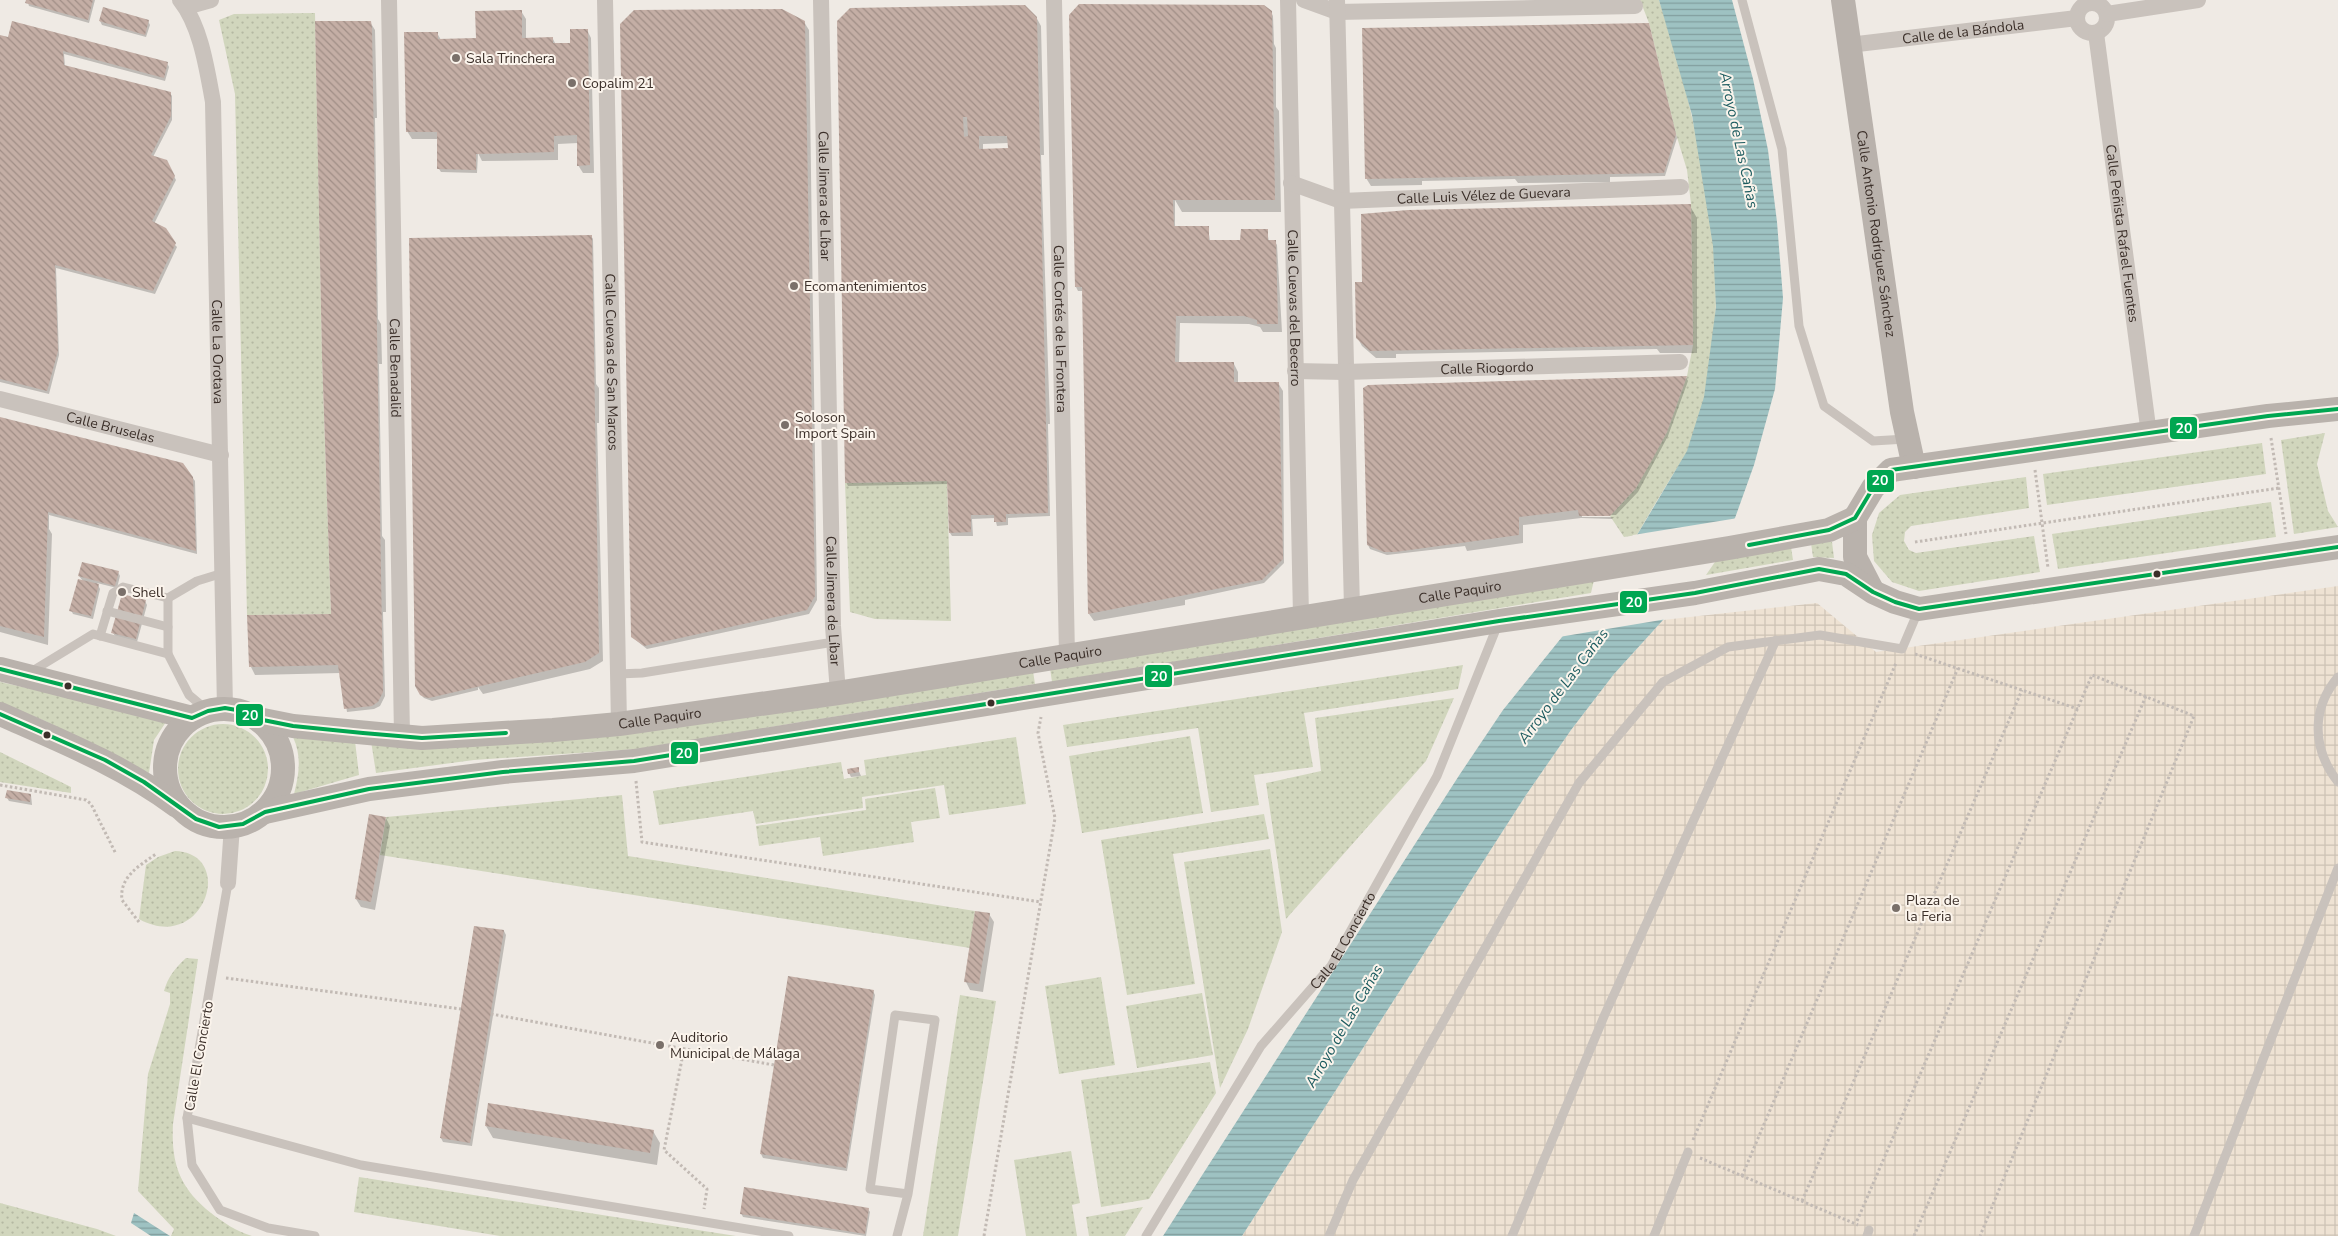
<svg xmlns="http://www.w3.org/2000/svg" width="2338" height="1236" font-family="'Nunito Sans',sans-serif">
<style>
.green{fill:url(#green-dots)}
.plaza{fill:url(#plaza-grid)}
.water{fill:url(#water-rules)}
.pier{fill:#efeae4}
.shadow{fill:#0003;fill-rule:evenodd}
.building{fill:url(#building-back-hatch);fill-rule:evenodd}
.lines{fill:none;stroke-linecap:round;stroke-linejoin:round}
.path{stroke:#c2bab4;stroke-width:3;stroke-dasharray:2.5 2.5;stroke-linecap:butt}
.lane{stroke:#c9c2bc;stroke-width:9}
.street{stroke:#c9c2bc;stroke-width:16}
.secondary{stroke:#b9b2ac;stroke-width:24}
.bus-1-casing{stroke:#fbf4ec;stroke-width:8}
.bus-1{stroke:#00a651;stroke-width:4}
.poi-dot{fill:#7a706a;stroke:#fbf4ec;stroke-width:2}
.bus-dot{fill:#3b2f29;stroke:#fbf4ec;stroke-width:2}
.labels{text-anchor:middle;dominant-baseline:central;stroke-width:4;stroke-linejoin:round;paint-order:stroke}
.street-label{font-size:14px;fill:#3b2f29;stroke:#fbf4ec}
.poi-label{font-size:14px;fill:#3b2f29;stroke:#fbf4ec;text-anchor:start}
.water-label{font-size:15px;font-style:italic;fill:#1c5b5f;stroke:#fbf4ec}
.line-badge{stroke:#fbf4ec;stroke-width:2}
.badge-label{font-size:14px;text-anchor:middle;font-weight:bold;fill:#fff}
</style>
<defs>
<pattern id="green-dots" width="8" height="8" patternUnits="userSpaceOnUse" patternTransform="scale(1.25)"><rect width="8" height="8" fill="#d1d6bd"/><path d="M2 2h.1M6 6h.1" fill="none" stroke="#b4b8a2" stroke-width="1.8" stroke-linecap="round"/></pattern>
<pattern id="plaza-grid" width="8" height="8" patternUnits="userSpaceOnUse" patternTransform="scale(1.25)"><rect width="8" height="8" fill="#eee2d3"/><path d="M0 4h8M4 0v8" fill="none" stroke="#cdc2b5"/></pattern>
<pattern id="water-rules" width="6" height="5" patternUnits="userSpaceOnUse" patternTransform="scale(1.25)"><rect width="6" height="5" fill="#9ec2c2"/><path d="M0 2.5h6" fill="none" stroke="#829e9e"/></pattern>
<pattern id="building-back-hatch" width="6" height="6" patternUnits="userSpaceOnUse" patternTransform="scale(1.25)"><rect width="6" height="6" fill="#c4aea5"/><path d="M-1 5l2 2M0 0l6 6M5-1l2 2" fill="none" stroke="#a08e86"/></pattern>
</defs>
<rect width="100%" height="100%" fill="#efeae4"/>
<path class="green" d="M1640,0H1659C1702,134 1746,315 1688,450C1684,459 1677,468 1672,476C1660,496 1648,515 1637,535L1624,537L1610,516L1636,488L1667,432L1687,376L1693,345L1691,204L1687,170L1676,134L1649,23Z
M315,13L322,357L331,614L247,615L235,94L219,20L234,14Z
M2325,433L2317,464L2328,511L2338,527L2294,534L2281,440Z
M2262,443L2266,474L2047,505L2043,474Z
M2026,477L2029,508L1911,526L1905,532L1904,541L1909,550L1916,553L2034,536L2040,572L1919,591L1892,582L1874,561L1872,535L1879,513L1900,495Z
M947,481L951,621L875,619L850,612L845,483Z
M2271,502L2276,537L2058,569L2052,534Z
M1826,540L1832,542L1834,558L1813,557L1811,543Z
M1791,547L1793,560L1706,575L1717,559Z
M1594,580L1591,593L1052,682L1050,668Z
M1463,665L1458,689L1304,713L1313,767L1254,775L1259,805L1211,812L1198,728L1067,747L1063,725Z
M1033,671L1035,684L637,749L474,760L376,773L371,741Z
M0,682L168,719L154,740L149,773L45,721L0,703Z
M1454,698L1426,761L1286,919L1266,783L1321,771L1315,718Z
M178 769a45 45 0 1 1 90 0a45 45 0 1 1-90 0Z
M1190,736L1203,813L1082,833L1069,756Z
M293,737L355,741L359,775L294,794C299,774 302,757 293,737Z
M1016,737L1026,804L949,815L944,785L862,797L863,808L756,824L753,811L659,825L653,791L841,762L844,779L866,775L864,760Z
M0,752L71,787V793L0,782Z
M935,788L940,818L911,822L914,842L823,856L820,837L759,846L756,826L866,810L865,799Z
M622,795L628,856L975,911L970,948L380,855L386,817Z
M1264,814L1269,839L1173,854L1195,984L1127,995L1101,840Z
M1270,849L1282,932L1248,1029L1220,1088L1184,862Z
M175,851C237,853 204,955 139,919L146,865L158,857Z
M186,958L198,959L173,1124C171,1163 179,1188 211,1213C224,1223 236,1231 252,1236H171L174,1229L138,1191L148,1074L170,1004V993L164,991C168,977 175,968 186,958Z
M1101,977L1115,1065L1059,1074L1045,986Z
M1202,993L1213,1055L1137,1068L1126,1006Z
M960,995L996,1001L958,1236H923Z
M1210,1062L1216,1093L1149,1199L1101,1207L1081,1080Z
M1071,1151L1080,1203L1072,1205L1077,1236H1026L1014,1160Z
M359,1177L736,1236H500L354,1212Z
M0,1203L97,1229L116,1236H0Z
M1143,1207L1125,1236H1089L1086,1217Z"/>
<path class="plaza" d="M2338,586V1236H1242L1526,795L1571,730L1614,674L1663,620L1817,603L1876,652Z"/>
<path class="water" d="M1659,0H1732L1753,79L1768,150L1777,222L1783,298L1775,389L1754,465L1735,518L1663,620L1614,674L1571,730L1526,795L1242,1236H1163L1460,774L1503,710L1562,637L1637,535L1687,451L1704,397L1716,307L1713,246L1692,115Z
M134,1213L170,1236H151L131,1223Z"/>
<path class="pier" d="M1738,518L1667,619L1559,637L1633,535Z"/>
<path class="shadow" d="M27,0H95L89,23L29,6Z
M521,11L526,19V39H553L556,45L571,44L587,30L591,38L594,173H583L578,165V143L558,144V160L482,161L478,153L477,173L441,172L439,169V139H412L407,131L437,33L441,40H478Z
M1271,12L1273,16L1274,44L1276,48V107L1279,111L1281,212H1182L1175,200V227H1208L1210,241H1241L1267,230L1269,242H1275L1277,245L1282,332H1263L1260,327L1249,324L1180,323L1179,363L1234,364L1238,372V383H1278L1283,391L1284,563L1264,583L1185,600V605L1094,621L1089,614L1084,291H1078L1076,287L1074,161Z
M1036,17L1041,26L1044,155H1041L1050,424H1048L1050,516L1008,518V525L997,526L995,518L972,519L973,536H952L950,533L949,484L848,486L846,482L838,22ZM1009,143L1010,150H983V144Z
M100,21H148L150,25L146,37L102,25Z
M370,22L375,30L377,118H375L378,319L381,324L382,364H379L382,536L385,540L386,612H383L385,696L380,706L374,709L347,712L341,673L255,675L251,667L334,621Z
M804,22L809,30L817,600L809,614L647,649L632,637Z
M1648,24L1677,138L1665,176L1610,177V182L1518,183L1515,179L1422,181V185L1371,186L1366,178Z
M0,36L167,63L169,67L165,81L64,54L65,66L170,93L172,96V120L153,157L166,161L176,180L154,224L177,247L155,294L56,268L59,355L49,394L0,382Z
M1690,206L1697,218V353H1660L1657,349L1396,354V358H1376L1362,346L1357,337Z
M591,236L593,239L596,384L599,388V423H597L603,661L590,669L483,694L478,687V690L432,701L424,698L420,694Z
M1686,377L1688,381L1668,436L1638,492L1616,515H1582V517H1614L1612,519L1581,518L1523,525V543L1467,551L1465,546L1387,555L1370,549L1368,545L1365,389L1374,385Z
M0,418L192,477L195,481L197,554L49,515V529L52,534L48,645L0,632Z
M118,572L120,576L117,588L97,583L100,589L93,619L73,614L71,610L83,581L79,576Z
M145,601L147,605L137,642L115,636L113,633Z
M858,769L861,776L851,777L849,773Z
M31,795L32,805L9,801L7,798Z
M386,818L390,826L375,910L361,907L356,899Z
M989,914L994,922L983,992L970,990L966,982Z
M475,927L504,931L506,935L472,1146L443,1142L441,1138Z
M789,978L873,991L875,995L847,1171L763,1158L761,1154Z
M486,1126L653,1131L660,1143L657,1165L493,1138Z
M868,1209L870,1212L866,1236L743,1217L741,1213Z"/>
<path class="building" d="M26,0H93L88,20L25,3Z
M1079,4L1264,5L1272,11L1275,200H1173L1174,226H1209V240H1240L1241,229H1268V240H1276L1278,324H1257V320L1244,316H1176L1175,362H1234V382H1279L1283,559L1262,580L1088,614L1082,287H1075L1069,15Z
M1025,5L1037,17L1048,513L1006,514V522H994V515H971V532L949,533L947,481L845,483L837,21L850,8ZM963,117H967L968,136L964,137ZM979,136H1007L1008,148L979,149Z
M103,7L149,20L145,35L99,21Z
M782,9L805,21L815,596L807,610L644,646L631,637L620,24L634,10Z
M522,10V38L553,37V43H570V29H588L590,165L577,166V135L554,136V152L476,154V170L437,169V132H406L404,32H438V39L476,38L475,11Z
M12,21L168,62L164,78L63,51L64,65L171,92V116L151,155L167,160L175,176L152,221L166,228L176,243L153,291L55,265L58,351L47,391L0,379V35L8,37Z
M315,21H371L372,28L383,692L378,702L372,706L344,709L338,665L249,667L247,615L331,614L322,357Z
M1649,23L1676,134L1664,173L1365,179L1362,28Z
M1691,204L1693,345L1370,351L1356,338L1355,282H1362L1361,214L1408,210Z
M592,235L599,653L585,662L429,698L424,697L420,695L415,686L409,238Z
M1687,376L1667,432L1652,460L1636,488L1610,516H1579L1578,510L1519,517V535L1395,552H1384L1367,545L1363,388L1368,385Z
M0,417L183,463L193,477L196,551L48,512L44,637L0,626Z
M82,562L119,571L115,586L78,576Z
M78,579L99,584L91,616L69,611Z
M122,594L146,600L136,639L111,633Z
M859,767V772L848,774L847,769Z
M7,790L31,794L30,802L5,798Z
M369,814L386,817L371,902L355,899Z
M975,911L990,913L979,984L964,982Z
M474,926L504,930L470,1143L440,1138Z
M788,976L874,990L846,1168L760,1154Z
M488,1103L654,1130L650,1153L485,1126Z
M744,1187L869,1208L865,1234L740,1214Z"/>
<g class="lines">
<path class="path" d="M2271,438L2286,534
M2035,470L2048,568
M1915,542L2279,488
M1915,654L2078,709
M636,781L642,842L1041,902
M0,785L86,800L91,804L116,854
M139,922L122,900C119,877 139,866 156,854
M226,978L461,1009
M491,1014L774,1065
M684,1049L664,1150L707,1189L704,1209
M1693,1140L1896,663
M1700,1158L1858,1225
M1742,1176L1958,668
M1802,1201L2022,690
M1857,1221L2092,675L2194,716L1980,1236
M984,1236L1055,818L1038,733L1041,717
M1914,1236L2146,696"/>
<g class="lane">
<path d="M1742,0L1782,149L1799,326L1824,406L1873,441L1906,439"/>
<path d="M107,611L168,627"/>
<path d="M100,636L113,593L123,587L168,598L197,581L223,573"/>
<path d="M168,654V598"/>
<path d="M29,673L93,634L168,654L189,695L208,711"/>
<path d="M618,674L642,673L834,642"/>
<path d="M2338,677C2311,709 2312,749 2338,782"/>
<path d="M228,883L187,1118L192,1165L220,1210L268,1228L315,1236"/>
<path d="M187,1118L361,1165L789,1236"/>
<path d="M897,1236L908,1194L935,1020L895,1015L870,1189L908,1194"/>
<path id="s1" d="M1146,1236L1261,1046L1331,966L1437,776L1498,624"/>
<path d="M1329,1236L1353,1180L1579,783L1663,682L1728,647L1820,635L1902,649L1919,609"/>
<path d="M1512,1236L1605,1014L1776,640"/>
<path d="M1654,1236L1688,1152"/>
<path d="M1867,1236L1869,1230"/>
<path d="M2194,1236L2338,868"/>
</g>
<g class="street">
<path id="s2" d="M180,0C201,26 207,70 213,102L225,708"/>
<path id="s3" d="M389,0L402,735"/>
<path id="s4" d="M605,0L619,724"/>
<path id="s5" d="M821,0L833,626L838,693"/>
<path id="s6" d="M1054,0L1067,656"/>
<path id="s7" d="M1288,0L1301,616"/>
<path d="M1304,0L1337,12L1635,6"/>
<path d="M1337,0L1352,608"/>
<circle cx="2092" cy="18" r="15"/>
<path d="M186,7L211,0"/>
<path d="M2107,14L2198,0"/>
<path id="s8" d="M2096,33L2149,434"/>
<path id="s9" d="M1849,45L2077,18"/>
<path id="s10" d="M1291,183L1341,201L1681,187"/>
<path id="s11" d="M1295,371L1345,372L1680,362"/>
<path id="s12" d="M0,399L221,455"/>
<path d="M228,883L232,826"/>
</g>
<g class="secondary">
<path id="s13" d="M1843,0L1902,412L1914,467"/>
<path d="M1872,590L1855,557V518L1873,488L1891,470L2268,416L2338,409"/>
<path d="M0,669L192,718"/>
<circle cx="224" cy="768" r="59"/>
<path d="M0,714C61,741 123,766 177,806"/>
<path id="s14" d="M258,719L293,726L422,738L553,730L619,724L838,693L1729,548L1829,530L1855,518"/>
<path d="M265,812L369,789L503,772L634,761L1499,621L1695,593L1819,569L1846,574L1873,592L1895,602L1919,609L2338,547"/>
</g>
<g class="bus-1-casing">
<path id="bus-1" d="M1749,545L1829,530L1855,518L1873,488L1891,470L2268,416L2338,409
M0,669L192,718L208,711L225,708L242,711L258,719L293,726L363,733L422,738L506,733
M0,714L105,760L144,782L196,819L219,827L243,824L265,812L369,789L503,772L634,761L1499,621L1695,593L1819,569L1846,574L1873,592L1895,602L1919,609L2338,547"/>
</g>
<use href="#bus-1" class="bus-1"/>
</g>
<g class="poi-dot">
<circle cx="456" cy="58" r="5"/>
<circle cx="572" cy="83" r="5"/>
<circle cx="794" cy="286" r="5"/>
<circle cx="785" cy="425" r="5"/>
<circle cx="122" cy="592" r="5"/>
<circle cx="1896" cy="908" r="5"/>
<circle cx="660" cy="1045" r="5"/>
</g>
<g class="bus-dot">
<circle cx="2157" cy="574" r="4.5"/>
<circle cx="68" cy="686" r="4.5"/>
<circle cx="991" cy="703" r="4.5"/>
<circle cx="47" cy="735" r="4.5"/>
</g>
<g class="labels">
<g class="street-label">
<text stroke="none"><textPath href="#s9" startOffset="115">Calle de la Bándola</textPath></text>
<text stroke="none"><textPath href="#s10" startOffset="196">Calle Luis Vélez de Guevara</textPath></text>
<text stroke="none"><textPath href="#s5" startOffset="196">Calle Jimera de Líbar</textPath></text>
<text stroke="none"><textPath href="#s8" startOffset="202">Calle Peñista Rafael Fuentes</textPath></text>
<text stroke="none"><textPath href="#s13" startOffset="236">Calle Antonio Rodríguez Sánchez</textPath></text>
<text stroke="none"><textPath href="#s7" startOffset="308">Calle Cuevas del Becerro</textPath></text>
<text stroke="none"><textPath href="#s6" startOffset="329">Calle Cortés de la Frontera</textPath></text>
<text stroke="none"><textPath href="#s2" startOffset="358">Calle La Orotava</textPath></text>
<text stroke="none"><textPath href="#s4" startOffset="362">Calle Cuevas de San Marcos</textPath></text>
<text stroke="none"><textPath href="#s3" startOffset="368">Calle Benadalid</textPath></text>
<text stroke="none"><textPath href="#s11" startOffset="192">Calle Riogordo</textPath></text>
<text stroke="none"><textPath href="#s12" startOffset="114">Calle Bruselas</textPath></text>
<text stroke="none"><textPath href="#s14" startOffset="1214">Calle Paquiro</textPath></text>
<text stroke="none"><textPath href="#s5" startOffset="601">Calle Jimera de Líbar</textPath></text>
<text stroke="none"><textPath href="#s14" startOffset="809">Calle Paquiro</textPath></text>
<text stroke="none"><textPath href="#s14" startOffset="404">Calle Paquiro</textPath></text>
<text stroke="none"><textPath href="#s1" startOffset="356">Calle El Concierto</textPath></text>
<text transform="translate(199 1056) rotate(-80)">Calle El Concierto</text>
</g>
<g class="poi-label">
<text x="466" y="58">Sala Trinchera</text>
<text x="582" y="83">Copalim 21</text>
<text x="804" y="286">Ecomantenimientos</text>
<text x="795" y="417">Soloson<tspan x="795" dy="16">Import Spain</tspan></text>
<text x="132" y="592">Shell</text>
<text x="1906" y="900">Plaza de<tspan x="1906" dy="16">la Feria</tspan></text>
<text x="670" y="1037">Auditorio<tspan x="670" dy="16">Municipal de Málaga</tspan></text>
</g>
<g class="water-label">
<text transform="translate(1739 140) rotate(78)">Arroyo de Las Cañas</text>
<text transform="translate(1563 686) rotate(-53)">Arroyo de Las Cañas</text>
<text transform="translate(1344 1026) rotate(-60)">Arroyo de Las Cañas</text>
</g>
</g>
<g class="line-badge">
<rect x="2169" y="416" width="29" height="24" rx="5" fill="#00a651"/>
<rect x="1866" y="469" width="29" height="24" rx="5" fill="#00a651"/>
<rect x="1619" y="590" width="29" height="24" rx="5" fill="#00a651"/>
<rect x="1144" y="664" width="29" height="24" rx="5" fill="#00a651"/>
<rect x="235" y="703" width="29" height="24" rx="5" fill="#00a651"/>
<rect x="670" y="741" width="29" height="24" rx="5" fill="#00a651"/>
</g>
<g class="badge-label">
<text x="2184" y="433">20</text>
<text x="1880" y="485">20</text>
<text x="1634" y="607">20</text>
<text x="1159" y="681">20</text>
<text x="250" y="720">20</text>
<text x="684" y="758">20</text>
</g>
</svg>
